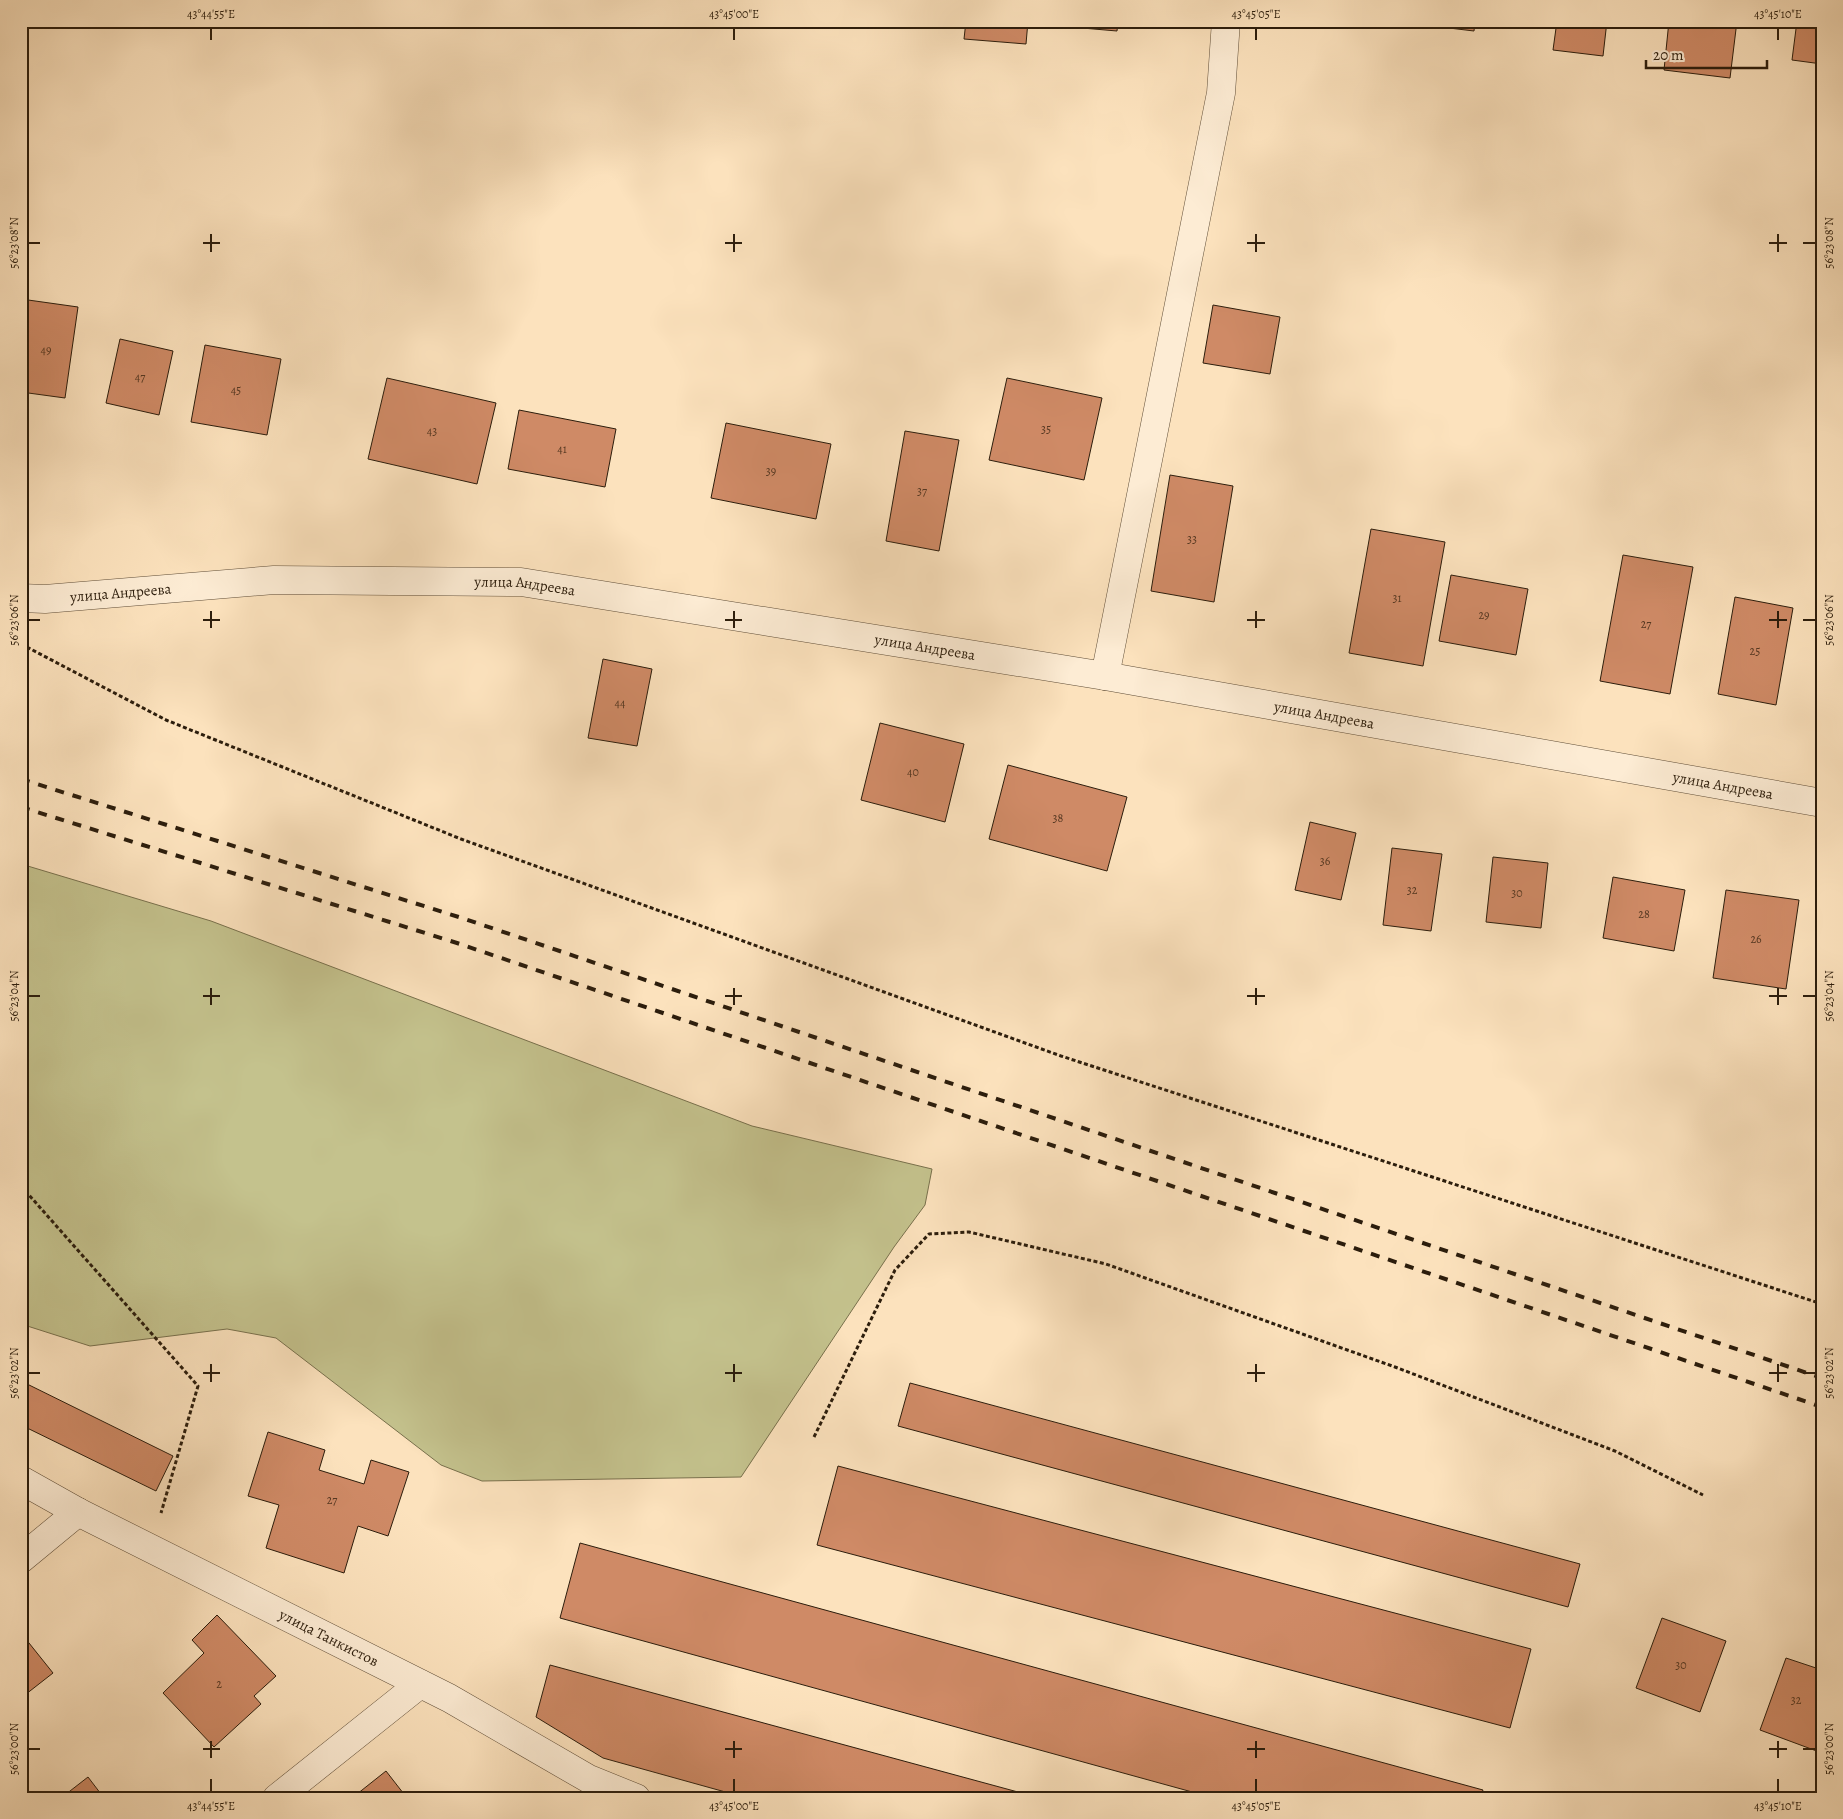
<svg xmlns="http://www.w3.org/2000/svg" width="1843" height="1819" font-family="Alegreya,serif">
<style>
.green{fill:#c4c28d;stroke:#78704c}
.building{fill:#cf8a66;stroke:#2c1d0c}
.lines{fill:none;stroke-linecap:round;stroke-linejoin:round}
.minor-casing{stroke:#604e38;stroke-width:29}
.path{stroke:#2c1d0c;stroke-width:3;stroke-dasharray:4 2.5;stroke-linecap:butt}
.minor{stroke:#fdecd4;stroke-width:28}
.rail{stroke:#2c1d0c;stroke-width:4;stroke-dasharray:9 9;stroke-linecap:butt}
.ticks{fill:none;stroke:#2c1d0c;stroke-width:2}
.labels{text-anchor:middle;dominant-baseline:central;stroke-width:5;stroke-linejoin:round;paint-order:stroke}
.number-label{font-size:12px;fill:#553822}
.street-label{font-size:15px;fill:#2c1d0c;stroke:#fdecd4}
.neatline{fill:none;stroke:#2c1d0c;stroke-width:2}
.ticks-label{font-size:12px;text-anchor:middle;fill:#2c1d0c}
</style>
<rect width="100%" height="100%" fill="#fce2bd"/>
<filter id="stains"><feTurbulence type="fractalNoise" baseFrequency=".004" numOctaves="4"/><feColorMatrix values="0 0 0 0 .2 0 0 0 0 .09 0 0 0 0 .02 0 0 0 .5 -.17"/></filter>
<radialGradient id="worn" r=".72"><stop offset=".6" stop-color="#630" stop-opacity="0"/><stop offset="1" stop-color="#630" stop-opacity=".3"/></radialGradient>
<path class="green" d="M21,864L211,921L752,1126L932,1169L925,1205L894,1247L741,1477L482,1481L441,1465L276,1338L227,1329L90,1346L21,1324Z"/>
<path class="building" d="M966,21H1028L1026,44L964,39Z
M1060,21H1118L1117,31L1059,26Z
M1424,21H1475L1474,31L1424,25Z
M1557,21H1607L1603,56L1553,50Z
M1669,21H1737L1730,78L1664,70Z
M1797,21H1822V64L1792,60Z
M21,299L78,307L65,398L21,392Z
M1213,305L1280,317L1270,374L1203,363Z
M120,339L173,351L159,415L106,403Z
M205,345L281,359L267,435L191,422Z
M387,378L496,403L477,484L368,459Z
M1007,378L1102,398L1084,480L989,460Z
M519,410L616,429L605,487L508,469Z
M726,423L831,444L816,519L711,498Z
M905,431L959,440L939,551L886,541Z
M1170,475L1233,486L1214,602L1151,591Z
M1371,529L1445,542L1423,666L1349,653Z
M1623,555L1693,567L1670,694L1600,681Z
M1451,575L1528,589L1516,655L1439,641Z
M1735,597L1793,608L1776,705L1718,694Z
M603,659L652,669L637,746L588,738Z
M880,723L964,744L945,822L861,800Z
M1008,765L1127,797L1107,871L989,839Z
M1310,822L1356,833L1341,900L1295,890Z
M1392,848L1442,854L1431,931L1383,925Z
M1493,857L1548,863L1541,928L1486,922Z
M1613,877L1685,890L1674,951L1603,938Z
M1726,890L1799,900L1786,989L1713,978Z
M21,1381L173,1456L156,1491L21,1425Z
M910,1383L1580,1564L1568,1607L898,1426Z
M268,1432L325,1450L319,1470L364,1484L371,1460L409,1472L388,1536L358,1526L344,1573L266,1548L279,1505L248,1496Z
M838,1466L1531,1649L1510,1728L817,1545Z
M580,1543L1483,1790L1480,1798H1214L560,1618Z
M217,1615L276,1676L254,1696L261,1704L214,1747L163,1693L204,1653L192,1640Z
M1662,1618L1726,1641L1700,1712L1636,1688Z
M21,1633L53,1673L21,1698Z
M1786,1658L1822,1670V1753L1760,1730Z
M550,1665L1040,1798H747L603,1758L536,1717Z
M386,1771L407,1798H352Z
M88,1777L104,1798H61Z"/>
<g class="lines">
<g class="minor-casing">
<g id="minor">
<path id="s1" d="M21,598L45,599L274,580L521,582L1105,676L1822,803"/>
<path d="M1105,676L1221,93L1226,21"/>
<path id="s2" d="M21,1480L78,1512L449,1698L589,1779L636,1798"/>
<path d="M21,1559L78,1512"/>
<path d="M277,1798L420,1684"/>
</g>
</g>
<path class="path" d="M21,644L166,720L461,839L1061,1056L1822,1304
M21,1186L198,1386L161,1513
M814,1437L895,1270L929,1234L969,1232L1106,1264L1395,1367L1615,1451L1703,1495"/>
<use href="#minor" class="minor"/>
<path class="rail" d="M21,779L465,919L1822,1378
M21,807L457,943L1822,1407"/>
</g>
<path class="ticks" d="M211,28V40M734,28V40M1256,28V40M1778,28V40M211,234V252M734,234V252M1256,234V252M1778,234V252M28,243H40M203,243H220M725,243H742M1247,243H1265M1769,243H1787M1803,243H1816M211,611V628M734,611V628M1256,611V628M1778,611V628M28,620H40M203,620H220M725,620H742M1247,620H1265M1769,620H1787M1803,620H1816M211,988V1005M734,988V1005M1256,988V1005M1778,988V1005M28,996H40M203,996H220M725,996H742M1247,996H1265M1769,996H1787M1803,996H1816M211,1364V1382M734,1364V1382M1256,1364V1382M1778,1364V1382M28,1373H40M203,1373H220M725,1373H742M1247,1373H1265M1769,1373H1787M1803,1373H1816M211,1741V1758M734,1741V1758M1256,1741V1758M1778,1741V1758M28,1749H40M203,1749H220M725,1749H742M1247,1749H1265M1769,1749H1787M1803,1749H1816M211,1779V1792M734,1779V1792M1256,1779V1792M1778,1779V1792"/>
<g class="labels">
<g class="number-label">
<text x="46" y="350">49</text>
<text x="140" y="377">47</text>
<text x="236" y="390">45</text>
<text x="1046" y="429">35</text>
<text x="432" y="431">43</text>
<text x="562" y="449">41</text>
<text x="771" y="471">39</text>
<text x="922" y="491">37</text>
<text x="1192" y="539">33</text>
<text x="1397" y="598">31</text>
<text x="1484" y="615">29</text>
<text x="1646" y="624">27</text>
<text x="1755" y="651">25</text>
<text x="620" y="703">44</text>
<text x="913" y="772">40</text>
<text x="1058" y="818">38</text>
<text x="1325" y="861">36</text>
<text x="1412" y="890">32</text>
<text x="1517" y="893">30</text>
<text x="1644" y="914">28</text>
<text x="1756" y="939">26</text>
<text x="332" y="1500">27</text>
<text x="1681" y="1665">30</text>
<text x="219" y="1684">2</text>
<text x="1796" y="1700">32</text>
</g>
<g class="street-label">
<text stroke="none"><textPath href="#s1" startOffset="505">улица Андреева</textPath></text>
<text stroke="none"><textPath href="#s1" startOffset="100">улица Андреева</textPath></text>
<text stroke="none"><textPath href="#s1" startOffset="910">улица Андреева</textPath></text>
<text stroke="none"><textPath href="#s1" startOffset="1315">улица Андреева</textPath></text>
<text stroke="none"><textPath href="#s1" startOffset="1720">улица Андреева</textPath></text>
<text stroke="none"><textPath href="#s2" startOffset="346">улица Танкистов</textPath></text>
</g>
</g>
<rect width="1843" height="1819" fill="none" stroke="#fce2bd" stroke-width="55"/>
<path d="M1646 60v8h121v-8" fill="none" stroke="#2c1d0c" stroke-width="2.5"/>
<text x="1653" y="60" font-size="15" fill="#2c1d0c" stroke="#fdecd4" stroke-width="4" paint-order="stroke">20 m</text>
<rect x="28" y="28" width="1788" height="1764" class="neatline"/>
<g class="ticks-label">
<text x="211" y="18">43°44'55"E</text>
<text x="734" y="18">43°45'00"E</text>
<text x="1256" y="18">43°45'05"E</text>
<text x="1778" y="18">43°45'10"E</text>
<text transform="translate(14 243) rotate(-90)" y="4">56°23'08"N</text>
<text transform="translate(1829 243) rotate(-90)" y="4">56°23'08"N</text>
<text transform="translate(14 620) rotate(-90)" y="4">56°23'06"N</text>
<text transform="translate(1829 620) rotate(-90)" y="4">56°23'06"N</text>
<text transform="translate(14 996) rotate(-90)" y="4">56°23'04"N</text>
<text transform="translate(1829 996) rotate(-90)" y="4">56°23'04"N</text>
<text transform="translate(14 1373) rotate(-90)" y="4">56°23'02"N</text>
<text transform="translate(1829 1373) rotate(-90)" y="4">56°23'02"N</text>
<text transform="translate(14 1749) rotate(-90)" y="4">56°23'00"N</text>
<text transform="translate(1829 1749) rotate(-90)" y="4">56°23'00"N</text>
<text x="211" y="1810">43°44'55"E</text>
<text x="734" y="1810">43°45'00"E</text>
<text x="1256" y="1810">43°45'05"E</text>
<text x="1778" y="1810">43°45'10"E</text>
</g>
<rect width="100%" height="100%" filter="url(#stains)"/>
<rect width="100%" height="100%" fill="url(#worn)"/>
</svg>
